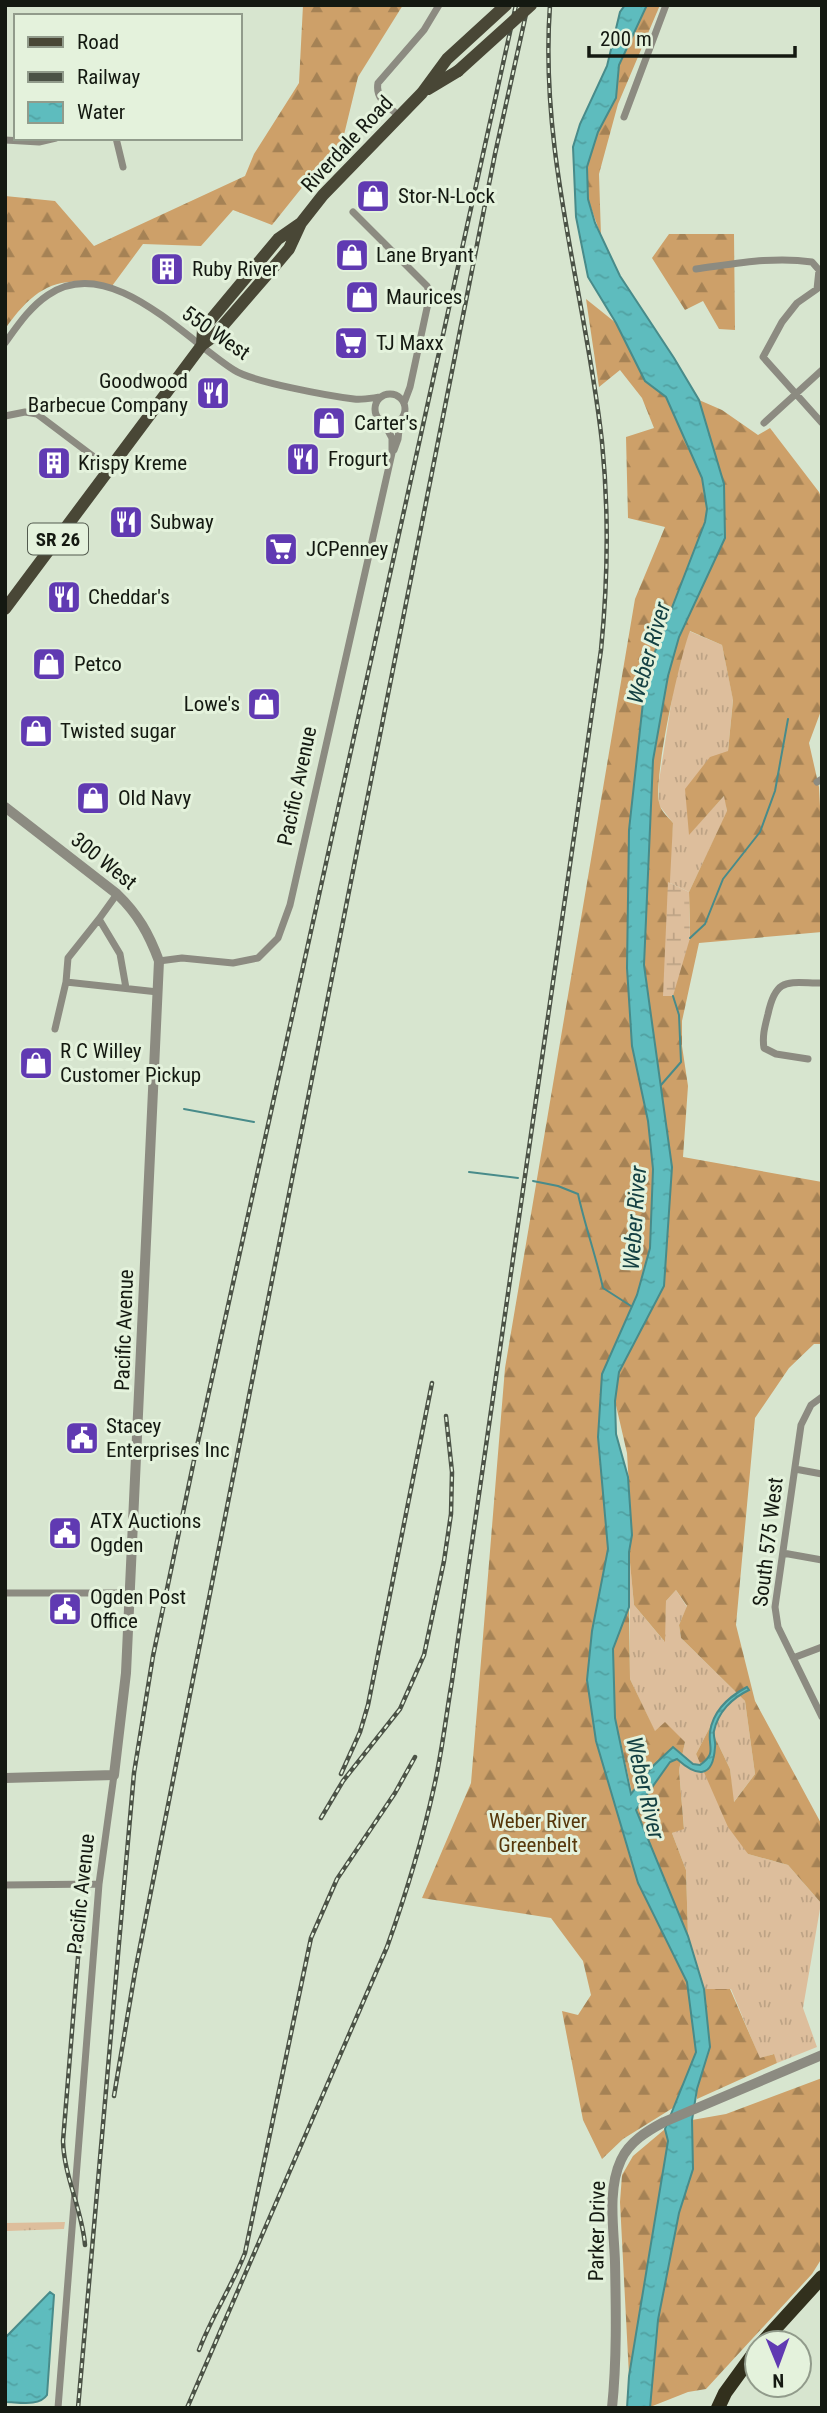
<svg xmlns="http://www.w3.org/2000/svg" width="827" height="2413" font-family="'Roboto Condensed',sans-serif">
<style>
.grass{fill:url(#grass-tufts)}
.forest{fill:url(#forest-firs);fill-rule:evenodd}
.wetland{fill:url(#wetland-marsh)}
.water{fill:url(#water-ripples);stroke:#488b8a;stroke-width:2}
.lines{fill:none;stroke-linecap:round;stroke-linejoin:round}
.stream{stroke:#488b8a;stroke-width:2}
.minor{stroke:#8c8b81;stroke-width:7}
.tertiary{stroke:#8c8b81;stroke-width:10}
.primary{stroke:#494736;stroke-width:12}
.motorway{stroke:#32301d;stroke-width:14}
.rail-casing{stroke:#4b5246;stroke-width:4.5}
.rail{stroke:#e4f2dc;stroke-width:2;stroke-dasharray:5;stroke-linecap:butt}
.primary-bridge{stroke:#494736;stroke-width:12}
.labels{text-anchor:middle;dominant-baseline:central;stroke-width:6;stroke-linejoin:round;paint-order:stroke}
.shield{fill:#e4f2dc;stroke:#525a4e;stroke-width:2}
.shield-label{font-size:19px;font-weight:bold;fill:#141911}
.street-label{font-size:21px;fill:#141911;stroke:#e4f2dc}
.poi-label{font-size:21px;fill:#141911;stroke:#e4f2dc;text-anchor:start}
.park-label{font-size:21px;fill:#56370b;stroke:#e4f2dc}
.water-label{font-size:23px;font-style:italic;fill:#144042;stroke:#e4f2dc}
</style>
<defs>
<pattern id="grass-tufts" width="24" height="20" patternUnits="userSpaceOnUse" patternTransform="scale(1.75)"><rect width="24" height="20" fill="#ddbe9c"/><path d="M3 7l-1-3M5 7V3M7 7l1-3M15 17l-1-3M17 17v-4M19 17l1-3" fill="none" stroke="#bda385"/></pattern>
<pattern id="forest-firs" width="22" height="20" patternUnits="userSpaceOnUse" patternTransform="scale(1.75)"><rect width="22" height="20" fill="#cda069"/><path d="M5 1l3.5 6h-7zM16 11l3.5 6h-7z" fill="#a58255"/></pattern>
<pattern id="wetland-marsh" width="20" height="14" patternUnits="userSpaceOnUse" patternTransform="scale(1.75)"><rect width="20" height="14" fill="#ddbe9c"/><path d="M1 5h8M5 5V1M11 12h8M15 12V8" fill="none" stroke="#bda385"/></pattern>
<pattern id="water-ripples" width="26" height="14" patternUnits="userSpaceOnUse" patternTransform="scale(1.75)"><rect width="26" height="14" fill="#5ebcbe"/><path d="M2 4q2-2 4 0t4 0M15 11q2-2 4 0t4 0" fill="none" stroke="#51a1a2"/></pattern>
</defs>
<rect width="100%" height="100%" fill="#d7e5cf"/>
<path class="grass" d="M689,631L722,645L733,699L728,751L689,834L725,795L727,812L689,892L668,882L673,823L659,805V781L676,673Z
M630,1562L634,1605L664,1641L666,1601L676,1590L687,1607L679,1625L681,1638L745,1701L755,1774L733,1803L730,1769L710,1727L696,1754L748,1854L788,1865L821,1903L803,2008L817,2047L777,2063L773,2054L760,2059L731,1989H704L688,1936L686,1870L672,1833L684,1828L679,1770L685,1742L655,1732L630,1679Z
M65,2222L64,2229L7,2231L5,2262V2223Z"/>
<path class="forest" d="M303,5H403L358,77L342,143L304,185L272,225L233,210L201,246L143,244L112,286C59,274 36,285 5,329V196L55,201L94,246L245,176L254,154L299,83Z
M647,5H660L618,104L599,174L601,236L588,199L587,167L598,132L616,98L619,65Z
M669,234H734L735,330L719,329L703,301L685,310L652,258Z
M586,299L616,323L645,381L666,397L702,478L707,509L705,522L646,675L629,830L627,968L632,1046L648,1121L653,1169L650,1248L637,1295L602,1374V1464L608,1549L592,1631L596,1741L638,1883L687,1982L696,2052L676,2106L623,2139L602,2159L583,2120L562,2011L578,2015L591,1995L583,1961L551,1918L422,1898L471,1783L505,1368L635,599L665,527L628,518L626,437L654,428L642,398L620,370L599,387Z
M699,400L722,410L758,435L770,428L819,492L822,499V708L809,743L819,787L822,846V932L699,943L682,1021V1046L688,1086L683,1157L822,1182V1344H814L789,1368L755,1418L736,1625L755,1701L822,1825L821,1903L788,1865L748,1854L728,1827L696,1754L710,1727L730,1769L734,1802L755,1774L745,1701L681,1638L679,1625L687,1606L676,1590L666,1601L665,1642L634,1605L629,1552L632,1535L627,1453L615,1401L619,1372L664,1286L672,1167L644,965L653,760L668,676L679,637L725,538L724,484ZM690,631L722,645L733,700L728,751L710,757L685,789L689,835L724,796L727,811L689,892L690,938L664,996L673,823C669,818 662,812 660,806C651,785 680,656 690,631Z
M629,1607L630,1679L655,1731L665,1722L685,1742L679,1770L684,1829L672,1833L686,1870L688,1936L636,1810L615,1718L613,1649Z
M704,1989H730L760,2058L774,2054L777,2063L697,2099V2089L710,2047Z
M822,2078V2258L812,2274L706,2389L688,2392L650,2407L658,2320L679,2213L693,2169L692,2120L726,2114Z
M665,2129L668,2141L629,2376L620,2202L622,2175L633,2156Z"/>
<path class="wetland" d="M668,882L689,892L690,938L673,996H663Z"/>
<path class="water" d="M625,5H647L619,65L616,98L598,132L587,167L588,199L595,223L620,276L674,358L699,400L724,484L725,538L679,637L668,676L653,760L644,965L672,1167L664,1286L619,1372L615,1401L616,1434L628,1477L632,1535L629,1552V1607L613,1649L615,1718L631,1794L653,1766L673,1747L693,1764L700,1765C717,1753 708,1748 710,1732C713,1710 730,1696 747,1687L749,1690C732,1698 718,1712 714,1731C713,1736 716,1742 715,1747C713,1779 697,1777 677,1759L670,1762L636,1810L688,1936L704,1989L710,2047L697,2089L692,2120L693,2169L679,2213L658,2320L650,2408H627L629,2376L668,2141L665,2129L696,2052L687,1982L638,1883L596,1741L587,1680L592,1631L608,1549L598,1437L602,1374L637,1295L650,1248L653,1169L648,1121L632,1046L627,968L629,830L646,675L705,522L707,509L702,478L666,397L645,381L616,323L588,277L576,217L573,147L580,124L607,66L620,12Z
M50,2292L54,2295L47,2395C39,2407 18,2402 5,2402V2338Z"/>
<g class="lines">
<path class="stream" d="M690,938L705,924L723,879L760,832L775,791L788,719
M661,1085L681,1062L679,1015L673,996
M184,1109L254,1122
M469,1172L518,1178
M533,1181L558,1186L578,1194C585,1226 596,1256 603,1288L631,1306"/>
<path class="minor" d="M399,116C388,106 375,99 378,83L424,30L439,5
M624,117L666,5
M116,138L123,167
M5,140L39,142L56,138
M353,212L427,286L430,294L410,387L404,403
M696,269C734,264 773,256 812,262L819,270L817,289L797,303L782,322L763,357L822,423
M5,343C18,325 30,307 48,295C110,252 186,340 234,370C252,382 330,396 354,399C363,400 372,398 381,397
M375 409a15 15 0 1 1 30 0a15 15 0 1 1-30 0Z
M5,416L25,412L37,414L110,469
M764,423L822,370
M394,450L398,439L400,421
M817,782L822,779
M99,919L117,894
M159,961L182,958L233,963L258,958L278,938L290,905L392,453V438L384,423
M126,988L120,954L99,919L68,958L66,982L158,992
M55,1029L66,982
M808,1059L776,1054L764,1048C762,1036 765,1026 768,1014C776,976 788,983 822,983
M822,1397L811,1405L801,1425L775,1607L778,1627L822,1717
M795,1469L822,1474
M783,1553L822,1560
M5,1593H131
M793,1658L822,1647
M5,1885L99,1884
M58,2408L99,1884L114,1775"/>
<path class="tertiary" d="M5,807L117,894C138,914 149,934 159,961L126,1673L114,1775L5,1778
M612,2408C617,2359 616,2311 615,2262C614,2230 607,2190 621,2160C629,2142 647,2131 664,2122L822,2055"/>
<path class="primary" d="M428,89L458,71
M202,345L203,329L278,239L301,223
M5,609L202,345L213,337L278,262L289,249L301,223L323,195L422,93L447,59L506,5"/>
<path class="motorway" d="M762,2343L822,2277
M718,2408L725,2393L757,2349"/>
<g class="rail-casing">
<path id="rail" d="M341,1774L360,1732L368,1705L432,1383
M321,1818L343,1781L400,1709L424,1655L444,1561L451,1514L452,1472L446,1416
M82,1909L63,2141C64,2177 82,2209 85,2245
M114,2096L135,1972L495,154L528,5
M199,2350C212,2316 232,2286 245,2253L311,1938L337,1879L395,1793L415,1757
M78,2408L134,1773L153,1656L197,1446L516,5
M187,2408L387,1947C406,1894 422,1842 434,1787C442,1752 446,1716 452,1681L601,650C608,580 609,512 602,442C586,296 539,153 550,5"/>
</g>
<use href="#rail" class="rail"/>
<path class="primary-bridge" d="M458,71L531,5"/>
</g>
<defs>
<g id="shop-square" transform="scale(1.75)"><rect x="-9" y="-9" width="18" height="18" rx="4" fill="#603ab2" stroke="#e4f2dc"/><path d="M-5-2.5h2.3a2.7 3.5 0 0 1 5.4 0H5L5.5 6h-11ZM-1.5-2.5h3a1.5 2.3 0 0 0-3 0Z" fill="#fff"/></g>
<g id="building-square" transform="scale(1.75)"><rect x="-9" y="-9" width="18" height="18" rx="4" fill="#603ab2" stroke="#e4f2dc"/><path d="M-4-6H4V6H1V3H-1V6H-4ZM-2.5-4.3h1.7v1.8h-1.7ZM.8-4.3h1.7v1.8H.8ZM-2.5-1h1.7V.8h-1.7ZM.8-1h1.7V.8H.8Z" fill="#fff"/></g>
<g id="supermarket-square" transform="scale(1.75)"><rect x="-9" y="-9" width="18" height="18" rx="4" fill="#603ab2" stroke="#e4f2dc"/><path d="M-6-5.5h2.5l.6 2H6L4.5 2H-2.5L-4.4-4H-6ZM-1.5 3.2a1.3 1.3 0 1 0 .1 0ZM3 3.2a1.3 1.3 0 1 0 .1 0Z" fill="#fff"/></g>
<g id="restaurant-square" transform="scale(1.75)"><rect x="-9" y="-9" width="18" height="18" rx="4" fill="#603ab2" stroke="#e4f2dc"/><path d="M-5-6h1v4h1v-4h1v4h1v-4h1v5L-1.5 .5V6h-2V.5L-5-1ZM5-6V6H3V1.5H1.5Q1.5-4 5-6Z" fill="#fff"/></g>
<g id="civic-square" transform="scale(1.75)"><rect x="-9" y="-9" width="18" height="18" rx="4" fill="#603ab2" stroke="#e4f2dc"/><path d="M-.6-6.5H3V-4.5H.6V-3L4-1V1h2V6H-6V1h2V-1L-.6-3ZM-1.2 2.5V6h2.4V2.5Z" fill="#fff"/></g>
</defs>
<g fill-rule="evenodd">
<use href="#shop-square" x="373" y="196"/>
<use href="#shop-square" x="352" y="255"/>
<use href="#building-square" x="167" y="269"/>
<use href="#shop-square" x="362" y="297"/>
<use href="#supermarket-square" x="351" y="343"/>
<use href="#restaurant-square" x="213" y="393"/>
<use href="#shop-square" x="329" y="423"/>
<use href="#restaurant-square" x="303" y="459"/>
<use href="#building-square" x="54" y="463"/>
<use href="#restaurant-square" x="126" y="522"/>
<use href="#supermarket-square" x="281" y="549"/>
<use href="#restaurant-square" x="64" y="597"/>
<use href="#shop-square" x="49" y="664"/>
<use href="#shop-square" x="264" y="704"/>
<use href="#shop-square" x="36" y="731"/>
<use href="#shop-square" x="93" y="798"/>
<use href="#shop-square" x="36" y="1063"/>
<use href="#civic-square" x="82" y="1438"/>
<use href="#civic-square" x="65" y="1533"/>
<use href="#civic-square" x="65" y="1609"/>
</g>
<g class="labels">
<rect class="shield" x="28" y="523.5" width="60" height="31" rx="5"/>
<g class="shield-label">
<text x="58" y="539">SR 26</text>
</g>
<g class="street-label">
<text transform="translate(347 144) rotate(-47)">Riverdale Road</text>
<text transform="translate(216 333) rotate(35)">550 West</text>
<text transform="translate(297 786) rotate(-78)">Pacific Avenue</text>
<text transform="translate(104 861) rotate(39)">300 West</text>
<text transform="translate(124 1330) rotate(-88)">Pacific Avenue</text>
<text transform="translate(768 1542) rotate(-83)">South 575 West</text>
<text transform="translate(81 1894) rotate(-84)">Pacific Avenue</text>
<text transform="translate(597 2231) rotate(-89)">Parker Drive</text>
</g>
<g class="poi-label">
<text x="398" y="196">Stor-N-Lock</text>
<text x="376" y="255">Lane Bryant</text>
<text x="192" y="269">Ruby River</text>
<text x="386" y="297">Maurices</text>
<text x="376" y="343">TJ Maxx</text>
<text x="188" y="381" text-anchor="end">Goodwood<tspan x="188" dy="24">Barbecue Company</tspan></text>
<text x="354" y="423">Carter's</text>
<text x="328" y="459">Frogurt</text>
<text x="78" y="463">Krispy Kreme</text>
<text x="150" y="522">Subway</text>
<text x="306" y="549">JCPenney</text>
<text x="88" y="597">Cheddar's</text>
<text x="74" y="664">Petco</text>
<text x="240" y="704" text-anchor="end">Lowe's</text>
<text x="60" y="731">Twisted sugar</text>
<text x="118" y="798">Old Navy</text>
<text x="60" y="1051">R C Willey<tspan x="60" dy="24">Customer Pickup</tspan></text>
<text x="106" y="1426">Stacey<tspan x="106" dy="24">Enterprises Inc</tspan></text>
<text x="90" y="1521">ATX Auctions<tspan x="90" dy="24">Ogden</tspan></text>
<text x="90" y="1597">Ogden Post<tspan x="90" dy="24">Office</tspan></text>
</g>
<g class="park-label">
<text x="538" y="1821">Weber River<tspan x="538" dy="24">Greenbelt</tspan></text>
</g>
<g class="water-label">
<text transform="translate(649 653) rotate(-74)">Weber River</text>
<text transform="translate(635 1218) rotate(-86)">Weber River</text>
<text transform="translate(645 1788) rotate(77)">Weber River</text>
</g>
</g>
<rect width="827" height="2413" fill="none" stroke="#141911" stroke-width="14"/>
<rect x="14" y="14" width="228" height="126" fill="#e4f2dc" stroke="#919b8b" stroke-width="2"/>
<rect x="28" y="37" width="35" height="10" fill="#494736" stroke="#919b8b" stroke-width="2"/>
<text x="77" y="49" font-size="21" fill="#141911">Road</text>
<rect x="28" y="72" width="35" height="10" fill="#4b5246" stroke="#919b8b" stroke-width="2"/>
<text x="77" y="84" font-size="21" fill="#141911">Railway</text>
<rect x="28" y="102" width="35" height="21" fill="url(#water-ripples)" stroke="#919b8b" stroke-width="2"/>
<text x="77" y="119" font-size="21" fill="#141911">Water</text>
<g transform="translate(778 2364) rotate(179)"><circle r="33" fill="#e4f2dc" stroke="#919b8b" stroke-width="2"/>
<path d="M0-5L12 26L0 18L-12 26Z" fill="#603ab2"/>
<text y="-10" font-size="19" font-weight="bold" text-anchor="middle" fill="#141911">N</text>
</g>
<path d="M589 46v10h206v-10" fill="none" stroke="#141911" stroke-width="3.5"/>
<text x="600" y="46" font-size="21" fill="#141911" stroke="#e4f2dc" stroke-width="5" paint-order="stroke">200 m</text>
</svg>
